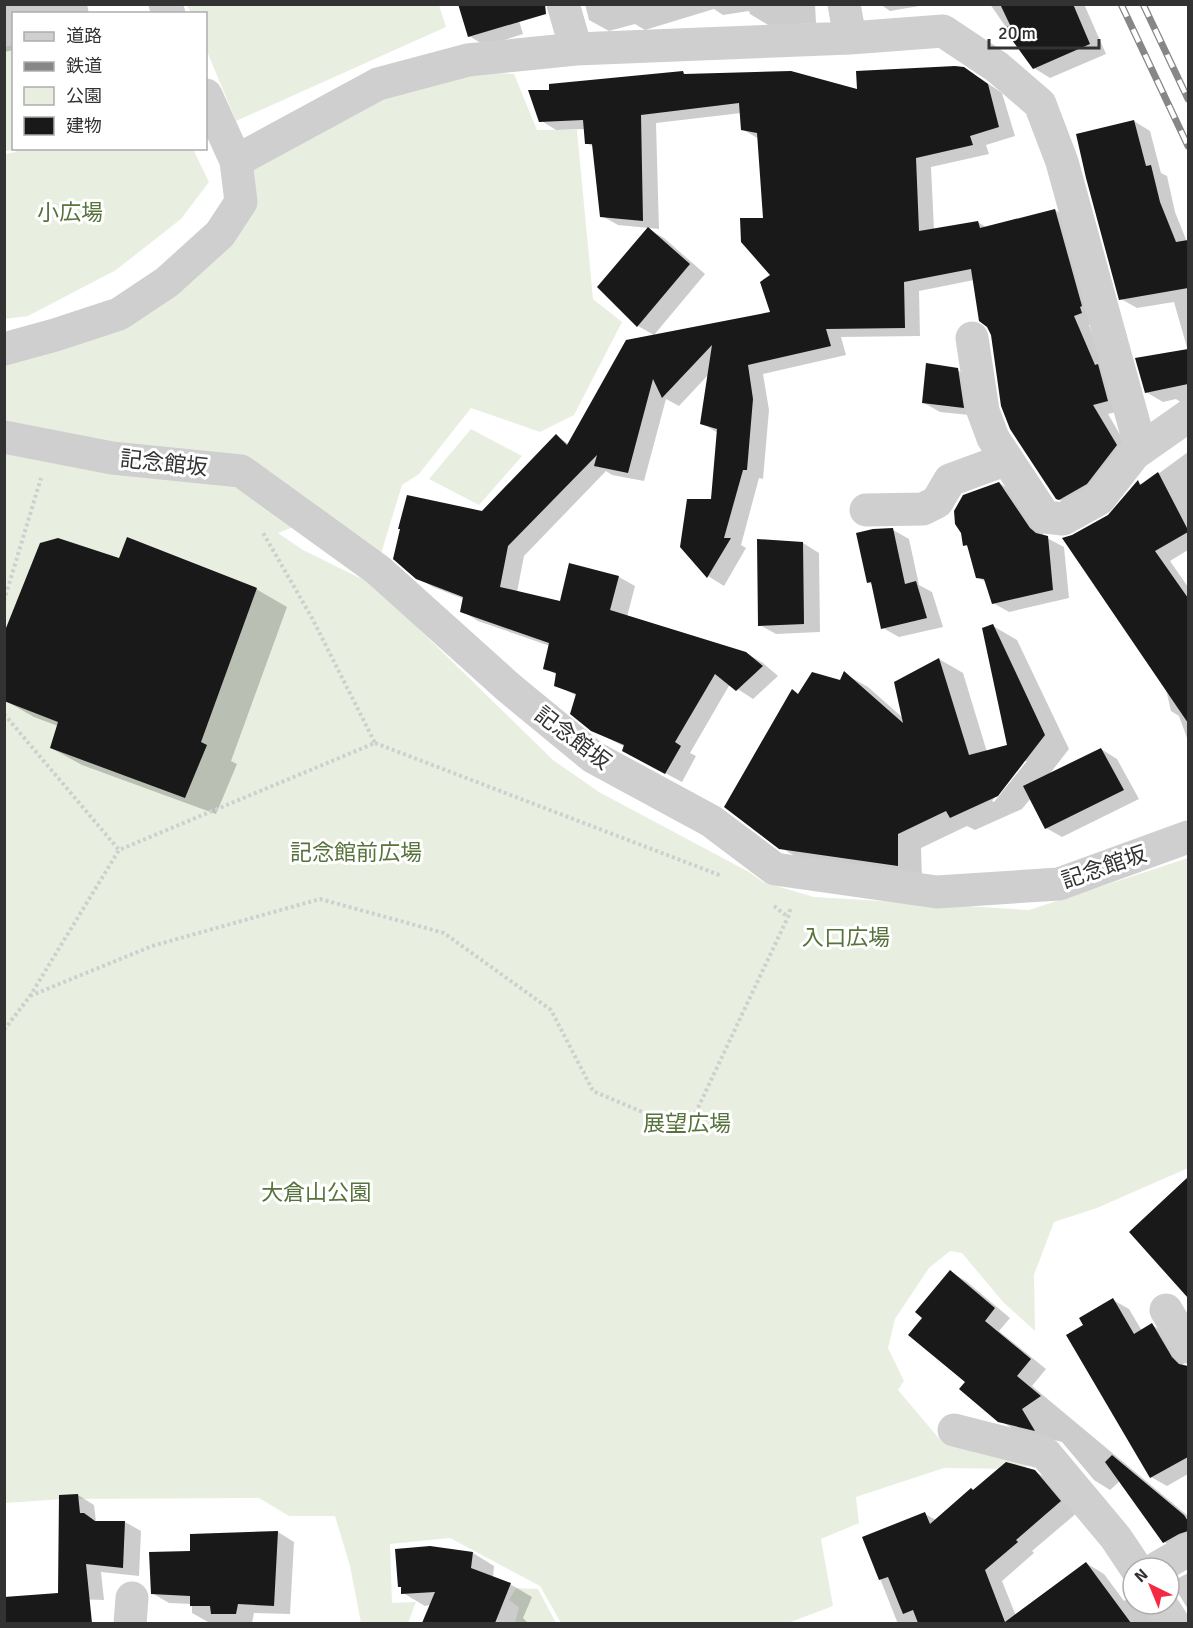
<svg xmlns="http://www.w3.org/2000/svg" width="1193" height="1628" font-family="Signika,'Noto Sans JP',sans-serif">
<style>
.green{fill:#e9efe0}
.shadow{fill:#0003;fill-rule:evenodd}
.building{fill:#191919}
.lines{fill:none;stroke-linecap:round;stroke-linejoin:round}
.path{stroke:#cfcfcf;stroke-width:4;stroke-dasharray:3 3;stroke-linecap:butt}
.minor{stroke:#cfcfcf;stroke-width:33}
.rail-casing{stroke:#878787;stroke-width:7}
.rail{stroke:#fff;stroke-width:4.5;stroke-dasharray:14;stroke-linecap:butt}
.labels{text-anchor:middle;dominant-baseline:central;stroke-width:6;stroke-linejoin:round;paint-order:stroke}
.park-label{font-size:22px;fill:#57723b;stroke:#fff}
.street-label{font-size:22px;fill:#323232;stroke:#fff}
</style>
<rect width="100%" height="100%" fill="#fff"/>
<path class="green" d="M187,5H439L446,27L236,121L206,49V14L191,13Z
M13,45L14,148L193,149L209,182L181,219L116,270L28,316L5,319V154L16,152L15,150L5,151L4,47Z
M473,72L514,74L537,130H577L593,299L622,322L574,415L540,432L471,408L419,474L402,485L380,557L296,526L278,533L303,550L374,585L553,760L599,792L749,872L763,882L814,897L1029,910L1188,858V1168L1097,1208L1054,1222L1034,1275L1035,1331L1003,1302L962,1253L950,1251L929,1268L895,1319L888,1348L904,1381L898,1390L942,1442L1030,1459L1025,1469L944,1468L856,1497L859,1523L821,1539L833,1606L788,1623H561L540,1586L450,1538L390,1544L392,1603L416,1602L408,1623H361L350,1566L335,1516H289L259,1498L63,1499L5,1503V345L113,305L188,257L234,197L227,169L384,95Z
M471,429L522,456L479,505L429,479Z
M516,1588L538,1589L556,1623H515L519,1607L509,1600Z"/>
<path class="shadow" d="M4,4H87L89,14H14V50L4,52Z
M514,4L523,34L486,46L469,36Z
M585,4H815L816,23L770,26L750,14L749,11L723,15L714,9L645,30L635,24L609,31L589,20Z
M880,4H931L890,11Z
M990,4H1084L1106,54L1050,78L1034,68Z
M683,73L688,76L859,91L980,78L1002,93L1015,136L986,145L989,154L931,167L934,230L978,222L987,228L1055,210L1071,220L1097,322L1089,325L1124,410L1108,414L1132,455L1073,508L1057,498L992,335L974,280L919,291L920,336L841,337L846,355L763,374L769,410L763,479L759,478L741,545L746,548L724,586L708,576L682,547L712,501L718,433L702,423L709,374L679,406L666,399L644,481L612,475L606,471L524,556L517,592L561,603L570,565L619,577L635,586L627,617L746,653L763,663L778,676L753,699L730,684L690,753L696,756L682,782L640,760L625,747L592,730L577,696L556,685L557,675L545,668L550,646L478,621L462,611L464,599L433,587L416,577L556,436L569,444L627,341L772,313V275L764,220L759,139L742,129L741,113L656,123L659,229L618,225L602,216L594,147L586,143L585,129L556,130L540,120L550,91Z
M1134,121L1150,131L1161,173L1167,176L1175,212L1187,242L1188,241V407L1176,399L1163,402L1146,392L1165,353L1188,351L1174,302L1137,308L1121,299Z
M648,229L664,238L705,274L654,335L638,326Z
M957,370L973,379L979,416L940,412L924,403Z
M1188,452V550L1170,561L1188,587V741L1179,716L1171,711L1165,685L1073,537L1109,517L1138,482L1143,485Z
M999,483L1016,493L1045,537L1064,547L1069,598L1009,612L993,603L986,582L977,577L969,548L965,545Z
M893,530L909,539L919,585L932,592L943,627L899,637L883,628L873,585L868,582Z
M803,543L819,553L820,632L776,634L760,625Z
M120,560L256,589L287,607L231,761L237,764L216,814L82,765L51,748L58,726L34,717L4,700Z
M993,626L1017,640L1069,749L1048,776L1101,749L1117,759L1139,799L1062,837L1046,828L1031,798L1022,809L975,830L967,826L921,848L922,879L805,862L780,847L800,695L841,682L845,674L868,687L903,718L939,659L963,673L987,752L1009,746ZM1023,761H1027L994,802L992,801Z
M1179,1188L1188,1194V1295L1131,1232Z
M950,1272L966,1281L1010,1318L999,1331L1046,1369L1032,1386L1188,1516V1546L1180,1551L1164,1542L1120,1481L1110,1490L1094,1480L1062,1442L1015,1430L999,1420L967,1382L924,1318Z
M1113,1300L1129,1309L1142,1331L1152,1325L1168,1334L1185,1363L1172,1371L1188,1401V1474L1167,1486L1151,1477L1085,1325Z
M1034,1471L1053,1482L1078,1512L1032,1551L1034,1553L1002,1581L1016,1616L1086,1563L1104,1574L1124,1601L1133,1596V1604H1164L1162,1624H898L864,1538L925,1514L936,1520L974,1491Z
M78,1495L94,1505L96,1522H125L141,1531L139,1576L101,1572L104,1600L75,1599Z
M278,1532L294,1542L290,1614L254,1613L252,1623L208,1622L192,1613V1604L169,1603L152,1593L191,1552Z
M473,1553L494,1566L493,1578L510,1584L532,1597L523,1618L529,1624H423L431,1605L425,1606L403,1593V1588L399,1586Z
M1188,1573V1609L1178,1593L1169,1588V1583Z"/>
<path class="building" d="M458,4H545L546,14L468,37Z
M1000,4H1073L1090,44L1033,69L1004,29L1010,25Z
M955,66L964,67L988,84L999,127L970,136L973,145L916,158L919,231L978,221L980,228L1055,209L1082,306L1080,307L1082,313L1074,316L1095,365L1098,364L1108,401L1093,405L1117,445L1087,484L1059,500L1056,499L1010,429L1001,406L991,335L987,327L979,321L971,269L904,282L905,328L826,329L831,346L748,365L753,399L747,470H743L724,538H731L707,578L680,547L687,499H711L717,429L700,424L712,345L662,398L653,379L628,473L594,466L597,455L508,546L500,587L560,601L569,563L619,576L610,610L746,652L763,666L736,691L715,674L675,742L681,746L665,774L622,751L624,745L591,731L570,714L576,694L554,686L556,673L543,669L549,643L460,612L463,597L416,579L393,559L400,529H398L407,495L482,511L556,434L567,445L626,340L770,312L760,282L770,275L741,242L740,218H763L757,133L741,130L739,103L641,115L643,221L600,217L592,144H585L583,120L539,122L528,90H549V84L683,71L684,74L791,71L857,89L856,71Z
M1134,120L1146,166L1151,165L1160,202L1176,242L1188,240V288L1119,300L1086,178L1076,134Z
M648,227L690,264L637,327L597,287Z
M1188,349V384L1145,393L1135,358Z
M926,363L958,368L964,408L922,403Z
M1158,472L1188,530V532L1155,551L1188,598V723L1062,538L1072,535L1108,515L1138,480L1140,485Z
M999,482L1030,528L1036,533L1048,536L1053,590L992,604L984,579L976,578L967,545L963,546L961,533L955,524L954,511L963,495Z
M893,528L905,584L916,581L927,618L881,629L871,582L867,583L856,533L873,529Z
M127,537L257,588L201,742L207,745L185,798L50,748L58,722L4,701V633L40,543L58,538L119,558Z
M757,539L803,542L804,624L758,626Z
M993,624L1045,735L998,796L950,818L946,811L898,834V866L779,849L724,807L792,689L798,694L812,672L840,680L844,671L903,723L894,682L939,658L969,755L1007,745L982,628Z
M1101,748L1124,790L1045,829L1023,786Z
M1188,1177V1298L1129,1232Z
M950,1270L995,1308L985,1321L1031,1359L1017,1376L1041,1396L1022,1409L1035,1431L998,1422L959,1389L965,1382L908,1335L922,1318L915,1312Z
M1113,1298L1134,1334L1152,1323L1172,1357L1179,1364L1188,1366V1457L1150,1478L1066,1335L1083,1325L1079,1318Z
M1112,1455L1184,1515L1188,1521V1531L1179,1534L1163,1543L1105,1462Z
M1006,1462L1035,1470L1061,1501L1016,1540L1018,1542L985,1570L1005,1622L1086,1562L1131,1623H918L913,1610L903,1614L888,1577L879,1580L862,1537L925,1512L930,1524L971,1488L973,1490Z
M78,1494L80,1513H84L95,1521H125L123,1568L86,1564L92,1623H6L4,1597L58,1593L59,1495Z
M278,1531L274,1606L238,1604L236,1614H211L210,1606H190V1596L151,1594L149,1552L190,1551V1534Z
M430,1546L473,1552L471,1568L511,1583L495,1623H422L435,1592L401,1594V1587H398L395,1549Z"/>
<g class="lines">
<path class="path" d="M4,601L41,478
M4,714L119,850
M375,743L722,876
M774,906L788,917
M30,996L152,946L320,899L444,933L551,1010L593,1091L687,1131L788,917L791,907
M4,1030L30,996L119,850L375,743L312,618L262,531"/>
<path class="minor" d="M165,4L169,14
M563,4L576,49
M844,4L850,38
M236,161L378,84L468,60L576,49L850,38L943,31L997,67L1040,104L1062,162L1141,449
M972,338L983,411L993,438L1045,517L1063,519L1099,499L1134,454L1188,416
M4,349L55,335L119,314L167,282L220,234L241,202L236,161L206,95
M4,437L112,458L241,471L378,570L508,687L593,757L711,821L775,869L937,892L1059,884L1188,837
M866,510L923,509L937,502L950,480L1007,459
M1166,1310L1188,1347
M954,1430L1045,1453L1116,1538L1136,1568
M1157,1568L1188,1550
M1161,1604L1174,1624
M130,1624L132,1598"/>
<g class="rail-casing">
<path id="rail" d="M1121,4L1188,146
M1143,4L1188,99"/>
</g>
<use href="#rail" class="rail"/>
</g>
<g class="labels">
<g class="park-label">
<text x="70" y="212">小広場</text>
<text x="356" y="852">記念館前広場</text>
<text x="846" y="937">入口広場</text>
<text x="687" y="1123">展望広場</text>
<text x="316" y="1192">大倉山公園</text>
</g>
<g class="street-label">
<text transform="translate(164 463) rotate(6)">記念館坂</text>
<text transform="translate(573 738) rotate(37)">記念館坂</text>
<text transform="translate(1104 867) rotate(-19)">記念館坂</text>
</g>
</g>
<rect width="1193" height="1628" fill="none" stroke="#323232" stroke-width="12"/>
<rect x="12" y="12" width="195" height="138" fill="#ffffff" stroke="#adadad" stroke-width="1.5"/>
<rect x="24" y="32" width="30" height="9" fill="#cfcfcf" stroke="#adadad" stroke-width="1.5"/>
<text x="66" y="42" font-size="18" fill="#323232">道路</text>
<rect x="24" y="62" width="30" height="9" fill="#878787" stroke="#adadad" stroke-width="1.5"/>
<text x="66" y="72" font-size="18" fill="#323232">鉄道</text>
<rect x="24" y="87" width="30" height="18" fill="#e9efe0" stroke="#adadad" stroke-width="1.5"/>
<text x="66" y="102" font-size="18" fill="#323232">公園</text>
<rect x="24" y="117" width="30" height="18" fill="#191919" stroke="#adadad" stroke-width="1.5"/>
<text x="66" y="132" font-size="18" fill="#323232">建物</text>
<g transform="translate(1151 1586) rotate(317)"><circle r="28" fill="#ffffff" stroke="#adadad" stroke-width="1.5"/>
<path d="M0-4.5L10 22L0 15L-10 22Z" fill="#f32a41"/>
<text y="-9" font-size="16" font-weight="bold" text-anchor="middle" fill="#323232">N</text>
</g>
<path d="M989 39v9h110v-9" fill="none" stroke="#323232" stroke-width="3"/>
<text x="998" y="39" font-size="18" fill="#323232" stroke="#ffffff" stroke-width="4.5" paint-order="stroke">20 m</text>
</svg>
